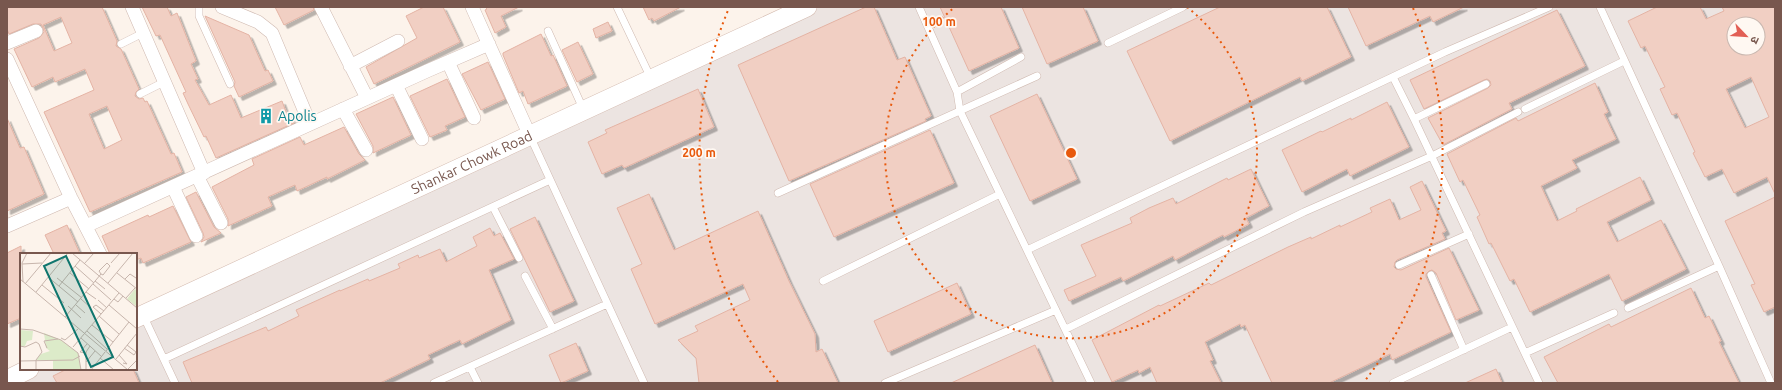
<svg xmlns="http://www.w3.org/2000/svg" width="1782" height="390" font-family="Ubuntu,'Noto Sans Devanagari',sans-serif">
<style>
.industrial{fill:#ece4e1;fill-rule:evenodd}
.building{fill:#f1cfc3;stroke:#e4b3a4;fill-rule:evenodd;filter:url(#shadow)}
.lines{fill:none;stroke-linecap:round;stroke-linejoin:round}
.service-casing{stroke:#cfb9b0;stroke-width:8}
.minor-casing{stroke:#cfb9b0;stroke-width:14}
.secondary-casing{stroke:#d4bbb0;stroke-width:20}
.service{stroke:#fff;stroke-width:7}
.minor{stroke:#fff;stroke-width:13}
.secondary{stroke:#fff;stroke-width:19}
.ring{fill:none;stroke:#e8590c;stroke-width:2;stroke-dasharray:2 4}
.labels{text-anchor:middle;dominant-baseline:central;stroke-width:3.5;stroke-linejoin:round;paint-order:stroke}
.culture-label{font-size:14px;fill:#0d838f;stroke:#fff8f2;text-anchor:start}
.street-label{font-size:14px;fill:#78574e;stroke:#fff8f2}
.inset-road{fill:none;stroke:#c7b5ac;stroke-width:1}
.view{fill:#0f766e;fill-opacity:0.15;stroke:#0f766e;stroke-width:2}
.inset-edge{fill:none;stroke:#78574e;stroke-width:2}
.centre{fill:#e8590c;stroke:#fff8f2;stroke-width:2}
.ring-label{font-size:12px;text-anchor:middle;font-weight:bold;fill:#e8590c;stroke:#fff8f2;stroke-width:3.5;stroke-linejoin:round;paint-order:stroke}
</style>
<defs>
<filter id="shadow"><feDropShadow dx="3.5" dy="3.5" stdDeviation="0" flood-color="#0004"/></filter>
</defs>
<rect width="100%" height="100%" fill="#fcf3eb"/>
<path class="industrial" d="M813,7H1775V383H15L44,369H136V326ZM1734,24H1758V48H1734Z"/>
<path class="building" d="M7,7H102L117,41L116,46L121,49L139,89L136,92L135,96L139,99L143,98L145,102L147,101L171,154L174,153L182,172L90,212L44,112L94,90L85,69L55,82L53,77L32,87L14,49L39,38L44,32L43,28L41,24H33L9,34L7,29ZM61,17L72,43L54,51L43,25ZM107,106L122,140L104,149L89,114Z
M142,7H167L171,16L177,13L196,61L191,64L198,79L195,80L209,105L231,95L241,118L282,101L288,117L290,116L294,123L216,158L206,136L204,137L188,104L183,93L186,92L160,35L156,36Z
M275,7H313L314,10L284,25Z
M424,7H443L460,42L374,84L366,67L417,38L406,16Z
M485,7H519L501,16L506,27L495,33L485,10L487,9Z
M643,7H681L654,21L652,18L649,20Z
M866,7H874L897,60L905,57L931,116L925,119L926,121L789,181L738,65Z
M940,7H1001L1019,48L969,71Z
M1022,7H1083L1098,41L1047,64Z
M1220,7H1327L1351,57L1302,81L1300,77L1170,141L1127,51Z
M1348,7H1464L1433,22L1430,16L1366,46Z
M1657,7H1700L1706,19L1724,11L1722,7H1775V194L1767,177L1734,193L1722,169L1705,177L1693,153L1695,152L1677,113L1672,115L1660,89L1665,87L1645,46L1641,48L1628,21ZM1734,24H1758V48H1734ZM1751,77L1769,117L1745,128L1726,89Z
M1557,10L1585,66L1509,103L1512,109L1443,145L1428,118L1488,88L1491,85L1490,81L1487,79L1484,80L1424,109L1410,80Z
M205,16L249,35L265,71L268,70L273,81L239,97L234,86L235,82Z
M608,22L612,31L596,38L593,29Z
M541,34L551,56L553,55L567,86L528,104L523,91L519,93L503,55V53Z
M578,42L593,74L577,82L562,50Z
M488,62L505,99L481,110L462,74Z
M447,79L465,117L445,126L447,130L430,137L410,96Z
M1595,83L1608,112L1604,114L1616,139L1572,160L1577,168L1541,186L1557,221L1577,211L1576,209L1640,177L1651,200L1607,222L1617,242L1661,220L1686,269L1622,301L1609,274L1530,312L1514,279L1510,281L1491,243L1489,244L1477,217L1480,215L1463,180L1460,182L1447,154L1516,118L1518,121Z
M698,89L714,127L624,168L622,165L602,174L588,142L607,133L605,130Z
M1037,94L1077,179L1030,201L990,116Z
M393,97L411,135L373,153V146L356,114Z
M1387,102L1409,147L1350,176L1347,169L1302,192L1282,150L1321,131L1322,132L1351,118V120Z
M7,118L20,148L24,147L44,194L7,211Z
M344,127L359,154L365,160L327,179V177L297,191L295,185L268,197L272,206L228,226V219L212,187L254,165L252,159L300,137L304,145Z
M930,130L954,183L834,237L810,184Z
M1251,169L1269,206L1246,218L1249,224L1224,237L1223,235L1175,260L1173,256L1123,281L1121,277L1069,301L1064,290L1096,276L1081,245L1132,223L1130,218L1149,208L1173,198L1176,204L1227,178L1228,180Z
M1422,181L1446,231L1442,233L1445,239L1397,260L1395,262L1394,267L1396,269L1401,270L1449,248L1479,310L1456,320L1436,273L1432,270L1429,271L1426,274V277L1451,332L1392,360L1390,354L1329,383H1272L1245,325L1241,327L1240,324L1205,342L1213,360L1210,361L1221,383H1157L1150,367L1139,373L1138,370L1112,382L1092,340L1159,305L1160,306L1209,283L1211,285L1288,247L1311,237V239L1340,225V227L1372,212L1370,208L1390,199L1399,220L1421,210L1410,187Z
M196,192L214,227L221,233L201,242L204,237L203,233L186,197Z
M649,194L674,250L758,211L789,281L815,334L816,352L822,349L838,383H699L696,358L678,340L698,331L695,326L750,300L743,284L655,324L631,269L642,264L617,208Z
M1775,197V307L1764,312L1751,285L1755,284L1725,221Z
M173,206L191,242L143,263L141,258L136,260V254H110L102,236L148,215L149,217Z
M535,217L574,301L550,312L510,229Z
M67,225L80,254H54L45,235Z
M490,228L494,236L500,233L514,259L489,270L511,320L462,344L460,340L428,355L430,359L380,383H192L183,362L266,327L268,331L299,316L296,310L340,290V291L368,279L369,281L400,268L398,264L418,255L419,258L440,249L446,262L477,246L473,237Z
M21,246V318L7,324V253Z
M957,283L971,314L888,352L874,321Z
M1691,288L1705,318L1709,316L1721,341L1719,342L1739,383H1558L1544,357L1609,324L1611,327Z
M576,343L588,371L561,383L549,355Z
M1035,345L1052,383H951Z
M67,369H133L139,383H57L53,376Z
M1496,369L1502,383H1465Z"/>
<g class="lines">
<g class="service-casing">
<path id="service" d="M199,7V16L230,84
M617,7L647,70
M919,7L957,92L960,111L1091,383
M1600,7L1719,266L1771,383
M548,31L580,102
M1108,43L1183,7
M121,44L143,33
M1393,77L1414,119L1539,383
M957,92L1021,57
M140,94L164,82
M1525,109L1624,61
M1414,119L1486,84
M530,136L644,383
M778,193L1037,76
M493,207L519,258
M1027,250L1445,52L1549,7
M1399,265L1469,234
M1431,275L1464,350
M525,276L553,329
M823,281L1000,194
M1628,308L1719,266
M143,315L175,383
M1066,329L1304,212L1432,156L1518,112
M1525,353L1614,313
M164,359L550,180
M470,367L478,383
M434,383L607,304
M885,383L1056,310
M1393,383L1512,327"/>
</g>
<g class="minor-casing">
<path id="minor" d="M132,7L204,173
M222,7L258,22L272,33L310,124
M321,7L367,98
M472,7L530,136
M7,43L36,31
M7,59L71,198L100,254
M448,62L474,118
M350,66L398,41
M396,85L422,139
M343,109L366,150
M197,176L221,223
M173,187L196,236
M7,226L71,198
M86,226L427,71L489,44"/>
</g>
<g class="secondary-casing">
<g id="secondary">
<path id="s1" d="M136,318L807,7"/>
<path d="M7,380L29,369"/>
</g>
</g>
<use href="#service" class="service"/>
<use href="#minor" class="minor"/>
<use href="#secondary" class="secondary"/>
</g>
<g class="ring">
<path d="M1187 7A186 186 0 1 1 955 7"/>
<path d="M778 382A372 372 0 0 1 729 8M1413 8A372 372 0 0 1 1364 382"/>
</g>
<defs>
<g id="building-bare" transform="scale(1.2)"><path d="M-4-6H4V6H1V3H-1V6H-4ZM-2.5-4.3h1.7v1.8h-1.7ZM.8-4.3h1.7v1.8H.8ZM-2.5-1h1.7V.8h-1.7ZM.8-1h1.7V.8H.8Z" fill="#0f9aa8" stroke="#fff8f2" stroke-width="2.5" paint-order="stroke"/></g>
</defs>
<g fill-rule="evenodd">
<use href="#building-bare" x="266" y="116"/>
</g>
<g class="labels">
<g class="culture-label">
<text x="278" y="116">Apolis</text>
</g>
<g class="street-label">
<text stroke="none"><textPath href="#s1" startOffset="370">Shankar Chowk Road</textPath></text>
</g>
</g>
<g transform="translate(20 253)">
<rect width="117" height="117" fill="#fcf3eb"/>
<path d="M115,36L117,38L116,53L107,46ZM0,77L13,78L12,87L7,88L5,93L1,94ZM24,80L41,87L58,100L61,117H33V107H16L21,101L30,98L26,95Z" fill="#dcebc9"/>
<path class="inset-road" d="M52,0L117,55M91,10L100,0M2,11L22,10M64,11L74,0M55,13L74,30M50,20L69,36M97,20L117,36M28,24L58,49M37,25L62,45M0,26L108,117M105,26L110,21L116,25M75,28L85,36M3,29L2,10L7,0M88,30L113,0M5,31L31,0M73,31L91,47M22,32L44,50M39,33L60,7M16,39L48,0M66,39L76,46M106,45L115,35M61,46L70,54M94,46L98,49L103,43M78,47L87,55M56,52L65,60M89,52L117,76M48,53L61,65M81,61L73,54L76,52L84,58M79,63L99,81M45,64L81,21L83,22L90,13L87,10L79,18L81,21M72,72L93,89M0,76L13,77L41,87L58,100L61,117M67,78L87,96M41,85L45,87L58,76M61,85L82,104M0,93L5,94L16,89L19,91L22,99L16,107V117M53,94L99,40M27,95L24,88L38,86M104,95L114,102L116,99L107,92M86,98L109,69M66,100L60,99L67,91M99,102L107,111L103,110M80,105L94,117M96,106L117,80M0,108L53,107L60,103M66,109L75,98M108,116L117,107M66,117V99L70,93M71,117L85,99"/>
<path class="view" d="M46,3L93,104L71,114L24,13Z"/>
<rect width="117" height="117" class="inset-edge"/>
</g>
<circle cx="1071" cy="153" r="6" class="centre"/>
<g class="ring-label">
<text x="939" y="26">100 m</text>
<text x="699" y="157">200 m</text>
</g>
<rect width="1782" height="390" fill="none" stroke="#78574e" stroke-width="16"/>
<g transform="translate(1746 36) rotate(115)"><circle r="19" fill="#fff8f2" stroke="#c9b8b0"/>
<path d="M0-3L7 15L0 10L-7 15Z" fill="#e25f55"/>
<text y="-6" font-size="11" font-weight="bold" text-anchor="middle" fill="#78574e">उ</text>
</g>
</svg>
